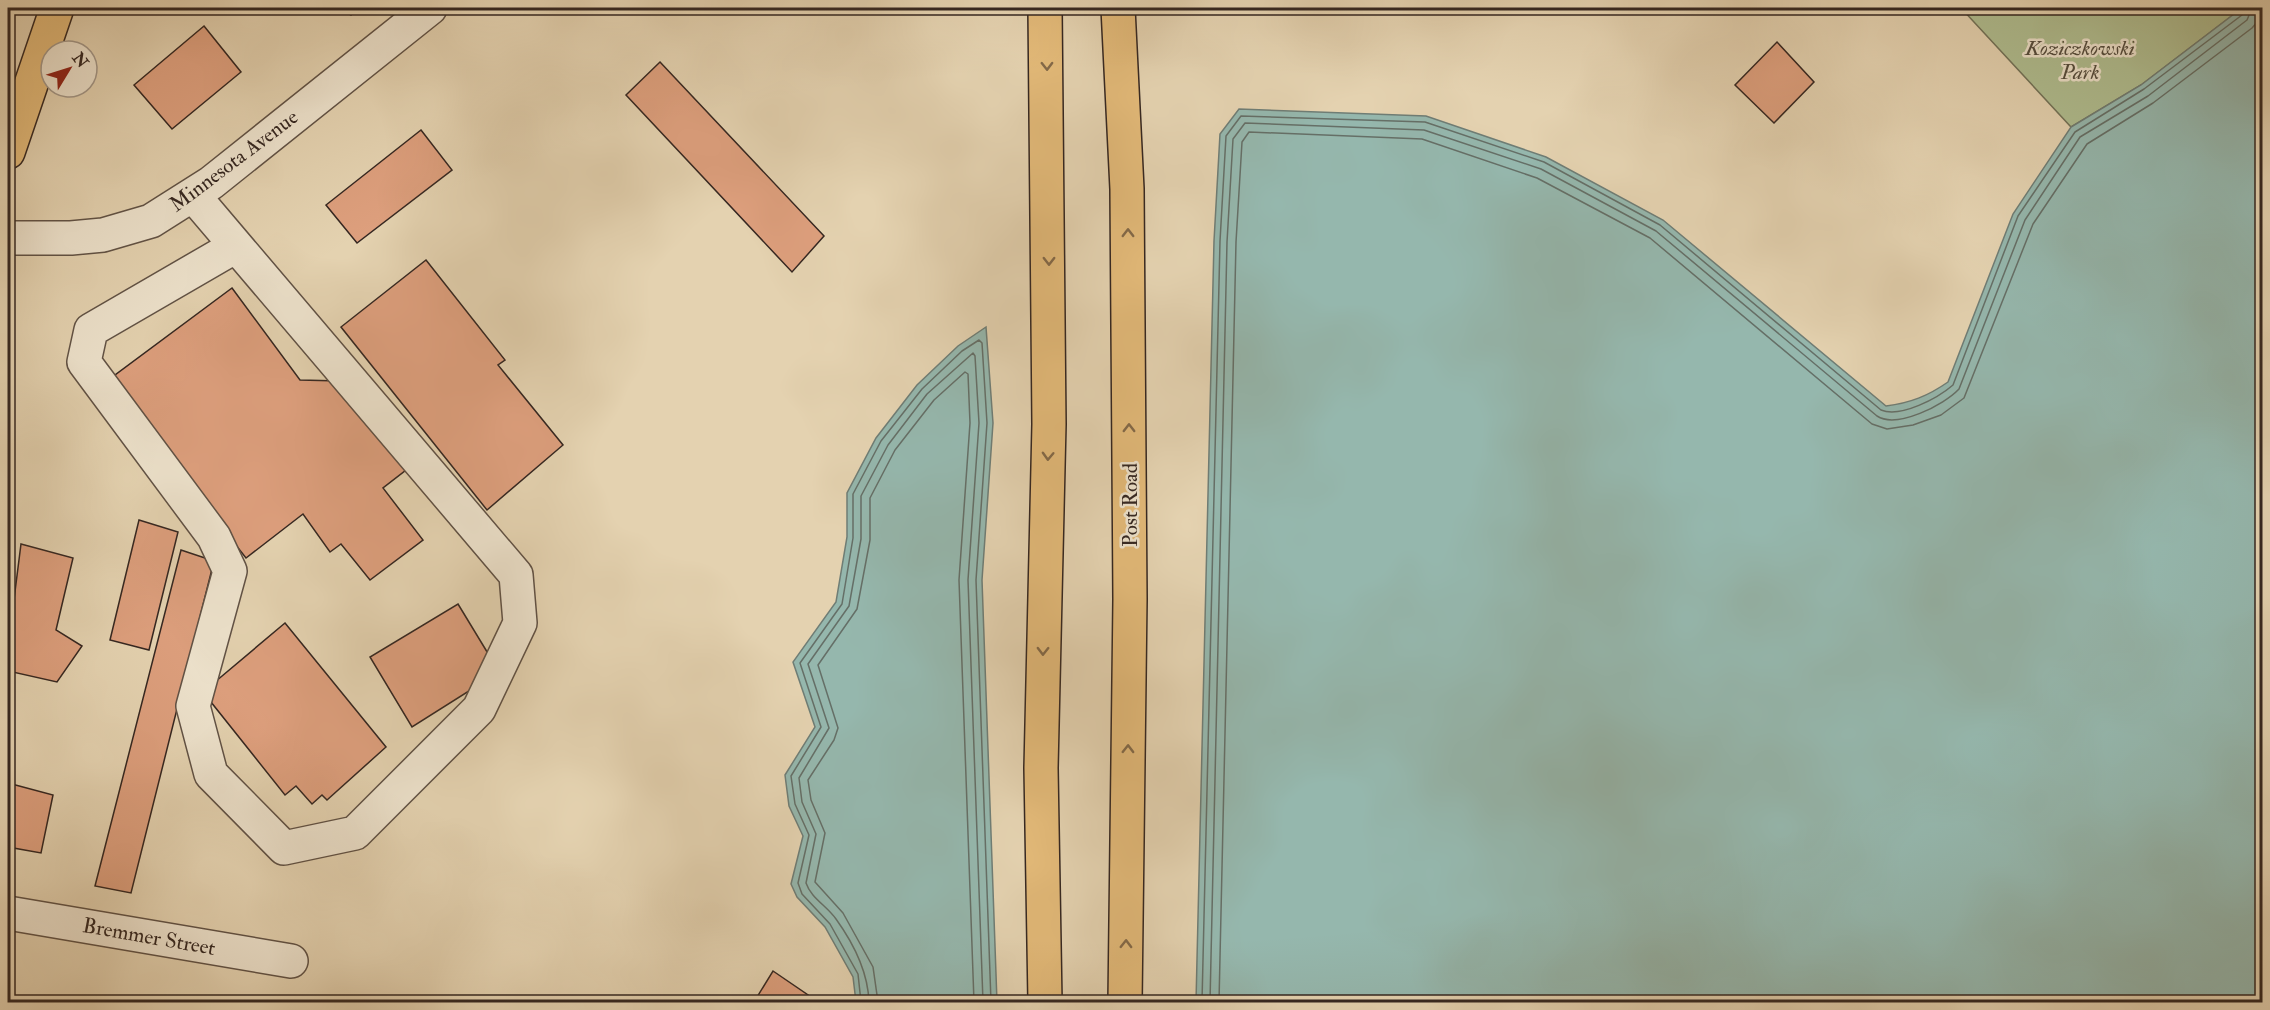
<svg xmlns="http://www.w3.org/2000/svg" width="2270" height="1010" font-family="'IM FELL Double Pica',serif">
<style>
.green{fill:#afbd90;stroke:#727258;stroke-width:1.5}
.water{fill:#95b7ad;stroke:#6f7d75;stroke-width:1.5}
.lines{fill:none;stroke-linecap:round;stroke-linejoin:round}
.shore{stroke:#656f67;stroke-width:1.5}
.building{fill:#dd9f7d;stroke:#352721;stroke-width:1.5}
.minor-casing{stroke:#615245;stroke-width:36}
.major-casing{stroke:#352721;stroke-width:36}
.minor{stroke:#ede2cc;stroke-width:33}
.major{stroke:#e2b978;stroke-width:33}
.oneway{stroke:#836948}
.labels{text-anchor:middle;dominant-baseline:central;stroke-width:5;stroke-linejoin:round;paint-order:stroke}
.park-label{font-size:21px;font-style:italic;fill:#544c3d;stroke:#ede2cc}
.street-label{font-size:21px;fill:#352721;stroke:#ede2cc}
</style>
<rect width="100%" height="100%" fill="#e4d2b0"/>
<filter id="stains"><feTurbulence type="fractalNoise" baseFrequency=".00333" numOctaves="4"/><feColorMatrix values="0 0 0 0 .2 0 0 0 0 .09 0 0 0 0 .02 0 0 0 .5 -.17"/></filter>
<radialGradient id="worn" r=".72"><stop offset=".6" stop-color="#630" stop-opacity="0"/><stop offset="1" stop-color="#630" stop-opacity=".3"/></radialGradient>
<path class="green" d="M1961,8H2242L2141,85L2071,127Z"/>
<path class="water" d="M2242,8H2262V1002H1196L1214,241L1220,134L1239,109L1426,116L1546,157L1663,220L1886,406C1910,403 1928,396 1948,382L2013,214L2071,127L2141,85Z
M986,327L993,423L982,580L997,1002H856L853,977L825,927L797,897L791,884L803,836L789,806L785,775L815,727L793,662L836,602L847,537V493L876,438L917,385L958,346Z"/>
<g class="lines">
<path class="shore" d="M861,1002L858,974L830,924L802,894L798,883L809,835L795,804L791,776L821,727L800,663L842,604L853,538V494L881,441L922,389L962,351L979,340L982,343L987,423L976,580L991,1002
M869,1002C868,972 854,944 836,919C827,906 811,898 806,883L816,834L802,802L799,778L829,728L808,664L849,606L861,539V496L888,445L927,394L973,353L975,356L979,423L968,580L983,1002
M878,1002L873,967L843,913L815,882L825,833L811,800L808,780L834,740L838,728L818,665L857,609L870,540V498L895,450L934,400L965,372L968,374L970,423L959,580L974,1002
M1202,1002L1220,241L1226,136L1241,116L1425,122L1544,162L1660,225L1881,410C1901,418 1938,398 1953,385L2018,216L2075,132L2144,89L2242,15L2245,8
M1210,1002L1227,242L1233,139L1245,123L1424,130L1541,169L1656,231L1877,416C1897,429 1944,405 1959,389L2025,220L2080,137L2148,96L2247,20L2252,8
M1219,1002L1236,242L1242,142L1249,132L1422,139L1537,178L1650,238L1872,424L1887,429L1913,425L1941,415L1964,398L2033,224L2087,144L2153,103L2252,28L2259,20L2261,8"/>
</g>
<path class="building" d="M338,8H355L351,15Z
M204,26L241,72L172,129L134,85Z
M1777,42L1814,82L1774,123L1735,85Z
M660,62L824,236L792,272L626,95Z
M421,130L452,170L357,243L326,205Z
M426,260L505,360L498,365L563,445L487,510L341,327Z
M232,288L300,380L340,381L406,470L383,488L423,540L370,580L341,544L330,552L303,514L246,558L107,381Z
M139,520L178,532L149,650L110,640Z
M21,544L73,558L56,630L82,646L57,682L8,671V647Z
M181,550L214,561L131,893L95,886Z
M458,604L492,660L488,679L412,727L370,657Z
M285,623L386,747L327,800L322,795L312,804L296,786L285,795L203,692Z
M8,783L53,795L41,853L8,847Z
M773,971L811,997L808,1002H754Z"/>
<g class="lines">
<g class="minor-casing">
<path id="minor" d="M193,195L516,575L520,623L479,709L355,833L284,848L211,774L193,706L230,571L214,537L84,362L91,330L236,246
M8,238H71L103,235L151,221L211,183L430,8
M8,913L291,961"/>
</g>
<g class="major-casing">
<path id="major" d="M1118,8L1127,189L1130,599L1125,1002
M8,152L57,8
M1045,1002L1041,768L1049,424L1045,8"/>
</g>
<use href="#minor" class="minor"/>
<use href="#major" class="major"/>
</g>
<defs><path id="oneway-chevron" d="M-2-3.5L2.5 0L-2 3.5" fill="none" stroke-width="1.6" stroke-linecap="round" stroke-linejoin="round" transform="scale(1.5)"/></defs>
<g class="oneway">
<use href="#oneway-chevron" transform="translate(1047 66) rotate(89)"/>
<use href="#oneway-chevron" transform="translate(1128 233) rotate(-90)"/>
<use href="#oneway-chevron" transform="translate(1049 261) rotate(90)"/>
<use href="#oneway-chevron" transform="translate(1129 428) rotate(-90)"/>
<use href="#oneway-chevron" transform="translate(1048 456) rotate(92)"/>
<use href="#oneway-chevron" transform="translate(1043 651) rotate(91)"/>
<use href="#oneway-chevron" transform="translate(1128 749) rotate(-89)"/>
<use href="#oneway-chevron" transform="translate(1126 944) rotate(-89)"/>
</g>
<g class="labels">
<g class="park-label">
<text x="2080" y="48">Koziczkowski<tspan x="2080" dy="24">Park</tspan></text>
</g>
<g class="street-label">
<text transform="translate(234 161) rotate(-37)">Minnesota Avenue</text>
<text transform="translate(1130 505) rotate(-90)">Post Road</text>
<text transform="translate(149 937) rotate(10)">Bremmer Street</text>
</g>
</g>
<rect width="2270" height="1010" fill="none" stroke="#e4d2b0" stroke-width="30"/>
<rect x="9" y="9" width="2252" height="992" fill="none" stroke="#352721" stroke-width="3"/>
<rect x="15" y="15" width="2240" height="980" fill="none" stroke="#352721" stroke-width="1.5"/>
<g transform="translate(69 69) rotate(52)"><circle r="28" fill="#ede2cc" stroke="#a39788" stroke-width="1.5"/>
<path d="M0-4.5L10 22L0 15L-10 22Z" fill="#8f2418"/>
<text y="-9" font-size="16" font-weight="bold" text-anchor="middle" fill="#352721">N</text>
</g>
<rect width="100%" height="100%" filter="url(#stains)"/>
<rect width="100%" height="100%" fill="url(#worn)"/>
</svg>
